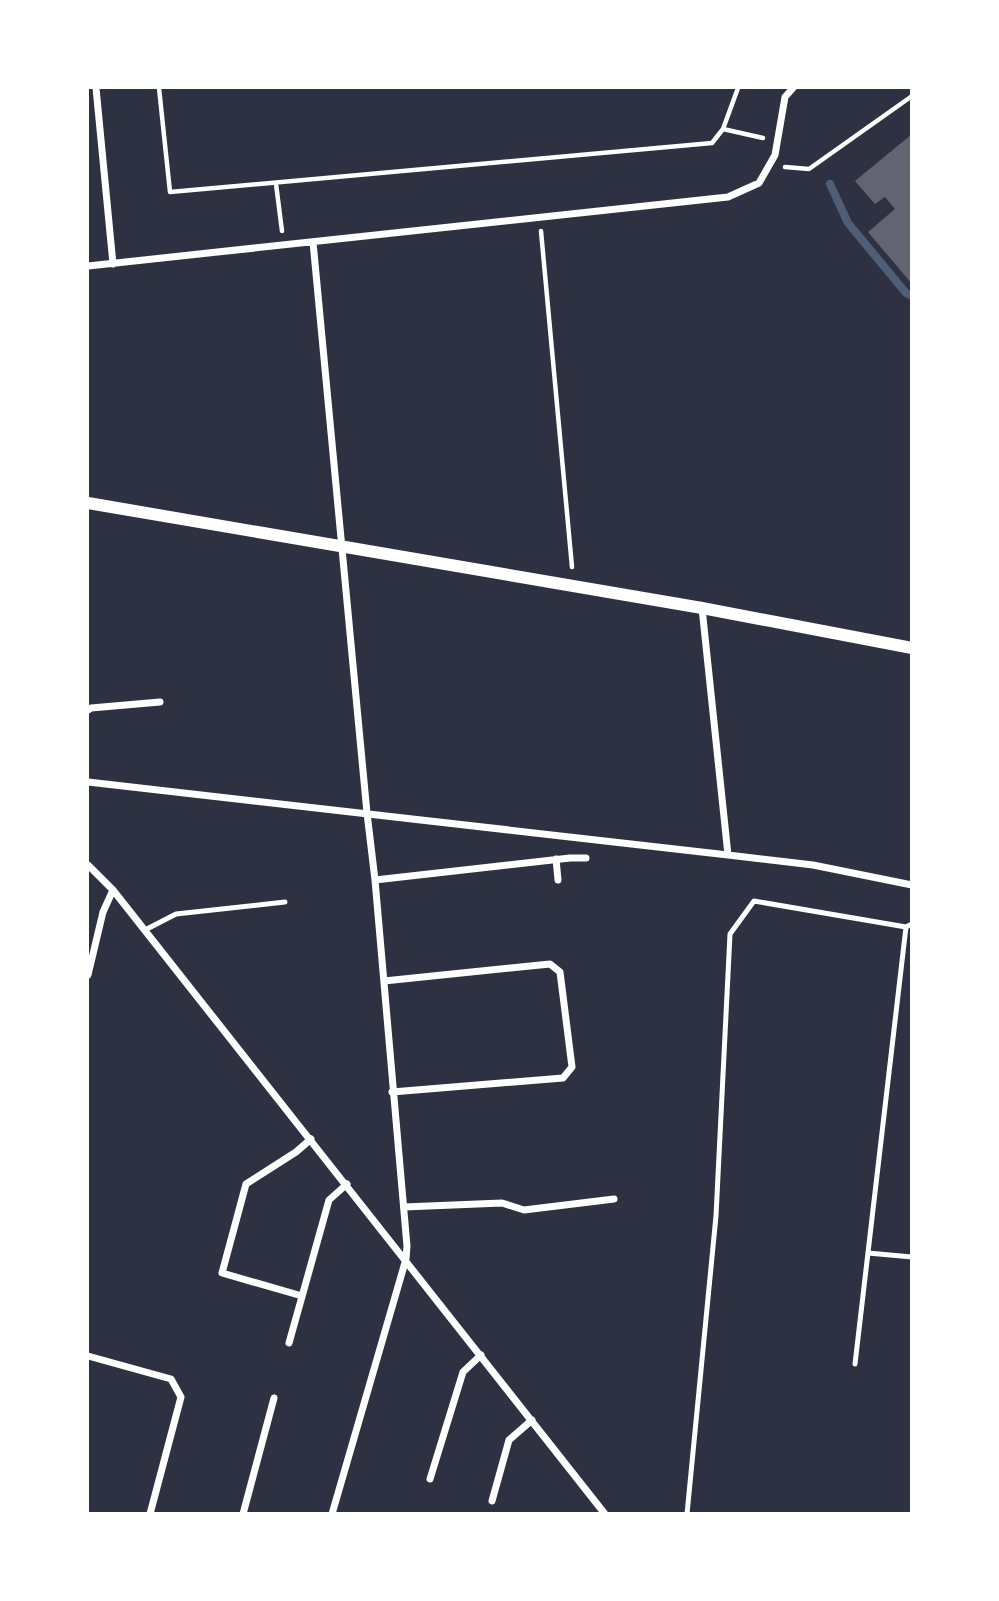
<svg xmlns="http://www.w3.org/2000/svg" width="999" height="1601" font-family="Helvetica,sans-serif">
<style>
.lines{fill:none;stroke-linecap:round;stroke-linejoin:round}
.stream{stroke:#4f5d75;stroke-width:8}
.building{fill:#626471}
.path{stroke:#fff;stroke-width:4.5}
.service{stroke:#fff;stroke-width:5}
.minor{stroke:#fff;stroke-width:7}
.tertiary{stroke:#fff;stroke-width:12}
</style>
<rect width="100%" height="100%" fill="#2d3142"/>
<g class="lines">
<path class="stream" d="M830,184L848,223L906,293L912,296"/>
</g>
<path class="building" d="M912,134V284L868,232L895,209L885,197L875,204L855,181Z"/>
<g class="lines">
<path class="path" d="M159,88L170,192L712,143L723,129L738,88
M723,129L763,138
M785,167L809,169L912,96
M276,184L282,231
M541,231L572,567"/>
<path class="service" d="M145,930L176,914L285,902
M868,1253L912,1257
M855,1364L906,927
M687,1514L716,1216L730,934L754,901L906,927L912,924"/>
<path class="minor" d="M96,88L113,264
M313,242L367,813L375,880L407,1246L406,1259L332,1514
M88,266L728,197L759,183L775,155L785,97L793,88
M702,608L728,855
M88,710L91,708L160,702
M88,782L728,855L813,865L912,885
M556,859L558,880
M88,865L113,890L605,1514
M375,880L570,858H586
M88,975L103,912L113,890
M384,981L550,964L560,972L572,1067L563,1078L392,1092
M404,1207L502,1203L524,1210L614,1199
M302,1296L222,1273L246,1184L296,1152L311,1139
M289,1343L329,1200L347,1184
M88,1356L171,1379L181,1397L150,1514
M430,1479L463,1372L481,1355
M492,1501L509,1440L532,1420
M243,1514L274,1398"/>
<path class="tertiary" d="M88,503L702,608L912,648"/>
</g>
<rect width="999" height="1601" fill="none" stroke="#ffffff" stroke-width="178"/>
</svg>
